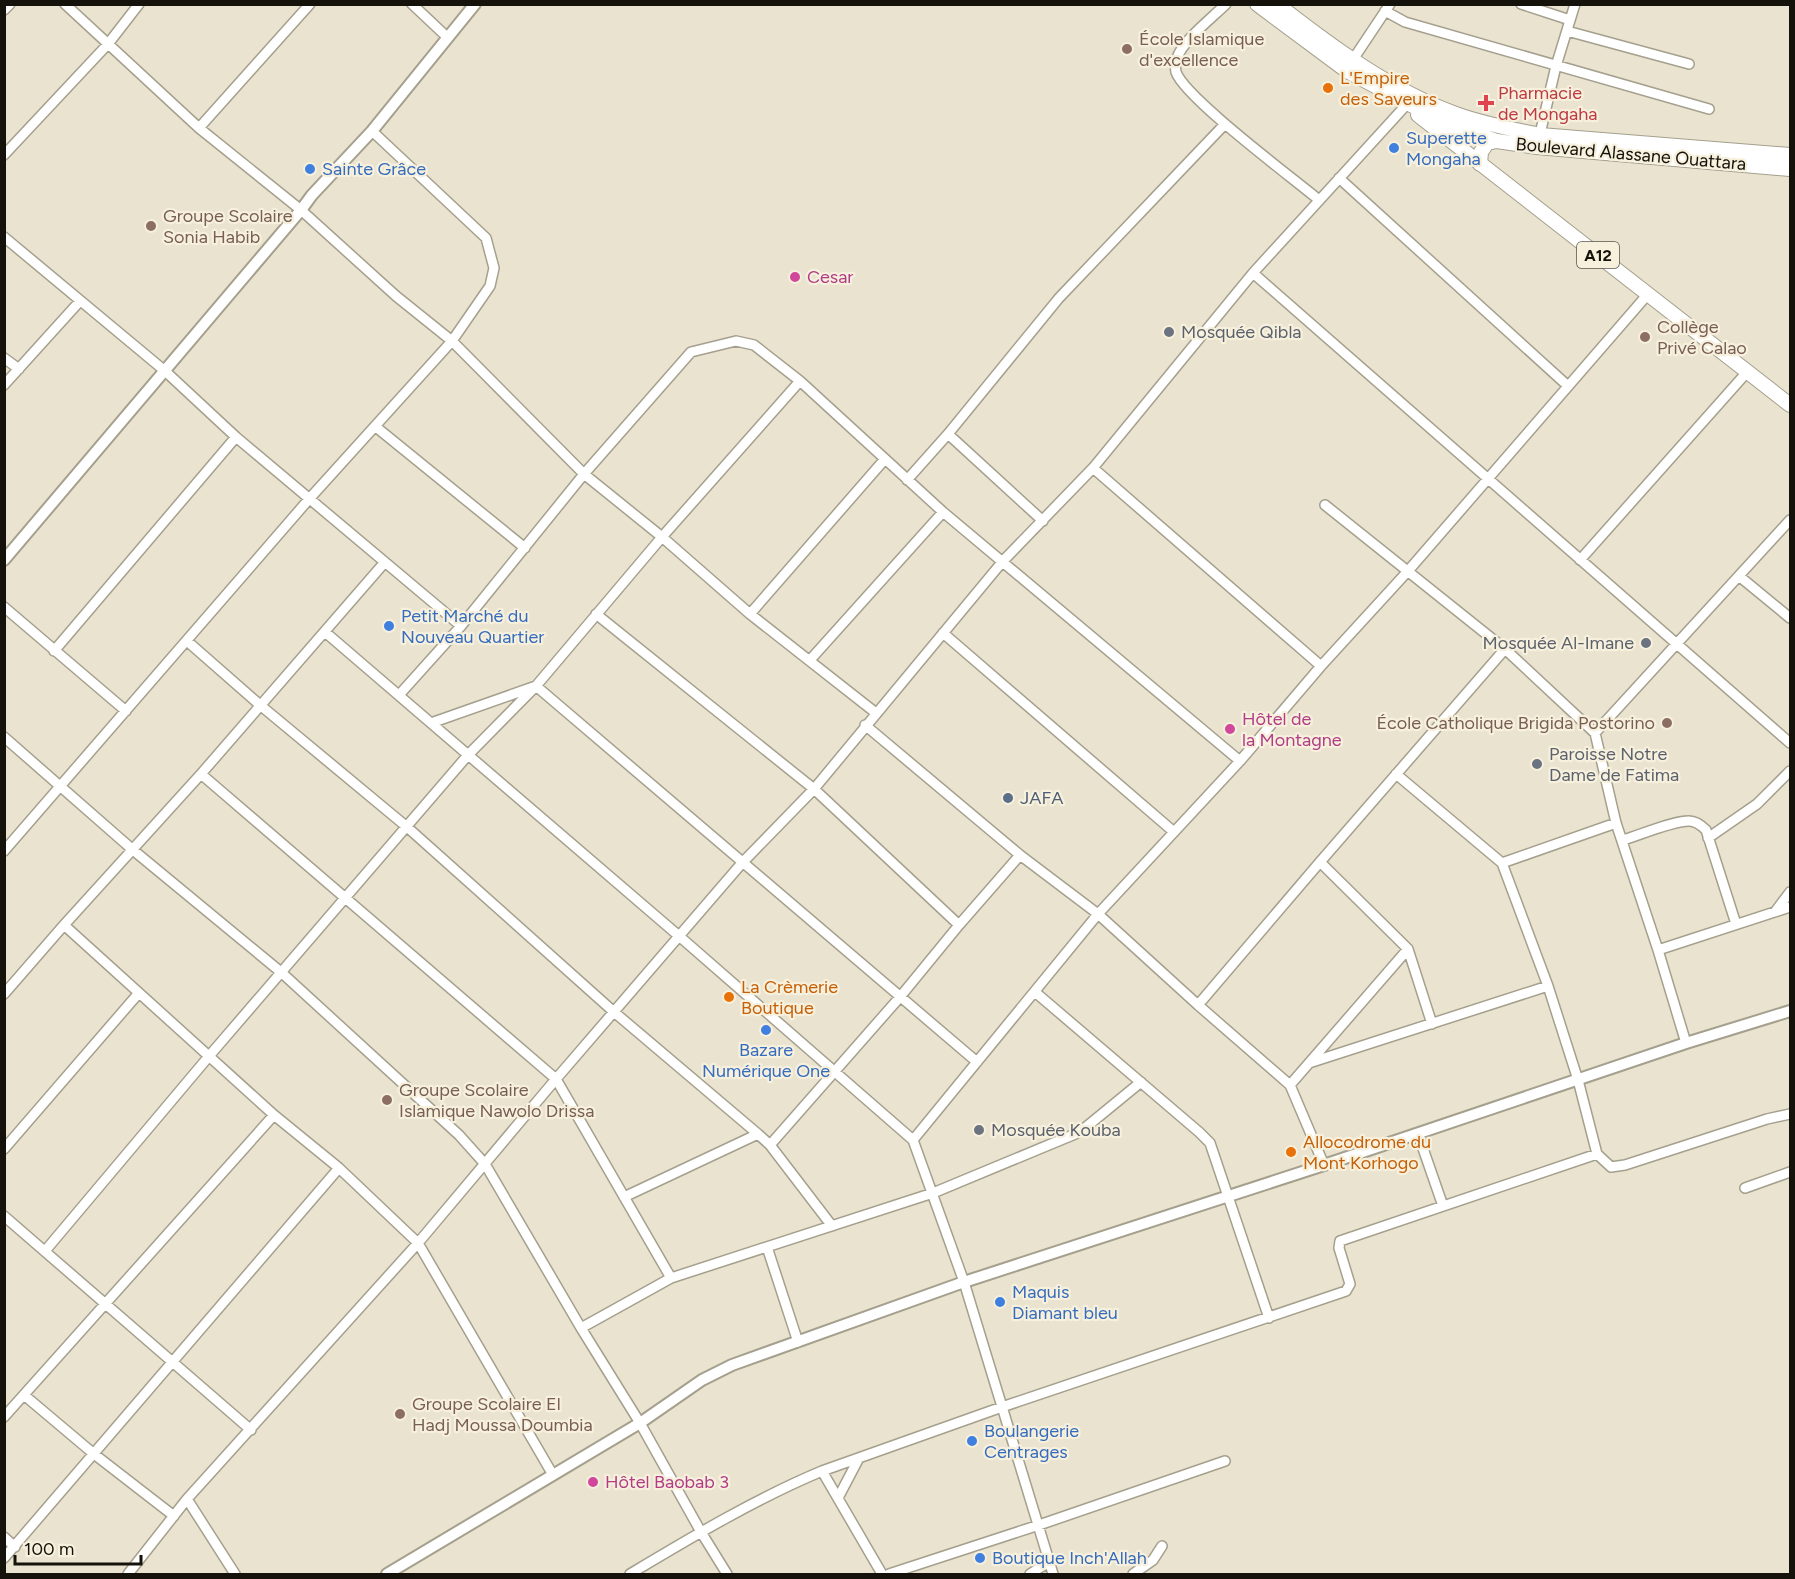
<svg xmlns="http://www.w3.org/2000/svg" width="1795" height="1579" font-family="Figtree,sans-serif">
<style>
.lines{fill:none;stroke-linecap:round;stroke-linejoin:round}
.minor-casing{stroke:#a5a08d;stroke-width:12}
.tertiary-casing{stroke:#a5a08d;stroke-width:14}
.primary-casing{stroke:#a5a08d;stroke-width:16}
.minor{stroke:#fff;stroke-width:9}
.tertiary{stroke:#fff;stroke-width:10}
.primary{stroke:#fff;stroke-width:14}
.education-dot{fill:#8d6e63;stroke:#f6f0dc;stroke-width:2}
.food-dot{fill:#e8710a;stroke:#f6f0dc;stroke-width:2}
.health-dot{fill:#e0444e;stroke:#f6f0dc;stroke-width:2}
.shop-dot{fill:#3f7fe0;stroke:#f6f0dc;stroke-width:2}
.hotel-dot{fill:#d1479c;stroke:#f6f0dc;stroke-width:2}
.worship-dot{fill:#6b7280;stroke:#f6f0dc;stroke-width:2}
.service-dot{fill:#5c6f8a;stroke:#f6f0dc;stroke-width:2}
.labels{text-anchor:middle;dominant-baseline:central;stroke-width:4.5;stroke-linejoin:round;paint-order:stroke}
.shield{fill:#f6f0dc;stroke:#58554a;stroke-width:1.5}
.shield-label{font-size:16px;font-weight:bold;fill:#14120b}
.education-label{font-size:18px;fill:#785e54;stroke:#f6f0dc;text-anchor:start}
.food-label{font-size:18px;fill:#c56008;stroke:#f6f0dc;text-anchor:start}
.health-label{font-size:18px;fill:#be3a42;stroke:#f6f0dc;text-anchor:start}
.shop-label{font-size:18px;fill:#366cbe;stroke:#f6f0dc;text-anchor:start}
.street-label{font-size:18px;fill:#14120b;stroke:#f6f0dc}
.hotel-label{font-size:18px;fill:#b23c85;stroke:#f6f0dc;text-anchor:start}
.worship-label{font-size:18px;fill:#5b616d;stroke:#f6f0dc;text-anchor:start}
.service-label{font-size:18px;fill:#4e5e75;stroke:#f6f0dc;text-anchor:start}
</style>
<rect width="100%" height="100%" fill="#e9e3cf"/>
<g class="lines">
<g class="minor-casing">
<path id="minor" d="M65,4L199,128L301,210L396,296L452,341L584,474L662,537L750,614L876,713
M412,4L447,37
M1226,4C1212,18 1183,40 1177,58C1176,61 1175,69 1176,72C1184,97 1294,179 1319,200
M1521,4L1570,20
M4,10L10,4
M1385,11L1405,22L1709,109
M1567,31L1689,64
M1352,61L1390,4
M199,128L310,4
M1539,138L1556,66L1575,4
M4,155L108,44L139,4
M1339,178L1568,386
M4,237L165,371L236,437L461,626
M1253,273L1790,743
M4,358L19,369
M4,385L80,301
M376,427L525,548
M948,434L1043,521
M1093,468L1321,666
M907,480L948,434L1059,298L1225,124
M1325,505L1505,649L1595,733L1616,823L1658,950L1686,1043
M1580,560L1748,371
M1739,576L1790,618
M4,607L126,711
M596,614L814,789L959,925
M750,614L885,459
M325,632L679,936L913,1140L964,1282L1053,1574
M943,633L1174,832
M187,641L260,705L407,827L614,1012L758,1134L770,1145L832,1226
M54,651L236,437
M810,660L943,512
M399,695L461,626L584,474L691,352L736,341L754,345L800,381L943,512L1240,761
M431,723L536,686L977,1062
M865,725L1020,855L1098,914L1198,1005L1290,1085L1324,1165
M1595,733L1790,520
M4,737L133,850L282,973L459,1135L485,1164L581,1328L640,1423L701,1532L727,1574
M201,774L556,1079L671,1278
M1396,774L1502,863L1616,823
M1708,838L1757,804L1790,771
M1623,840C1640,835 1672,821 1689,821C1696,821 1701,825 1706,830L1736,924
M4,851L310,498L452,341L490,286L494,268L486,238L372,131
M1320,862L1408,949L1432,1024
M1502,863L1548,986L1578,1080L1597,1154L1611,1167L1625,1165L1767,1119L1790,1114
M1775,912L1790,892
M64,925L274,1115L339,1168L418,1243L553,1475
M1658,950L1790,907
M1035,992L1199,1132L1210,1143L1269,1318
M4,994L64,925L201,774L385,562
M1198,1005L1320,862L1505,649
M1309,1063L1548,986
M1290,1085L1408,949
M1418,1134L1443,1206
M913,1140L1098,914L1240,761L1321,666L1408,571L1648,294
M770,1145L900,997L959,925L1020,855
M4,1149L138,994
M1745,1188L1790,1172
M624,1197L758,1134
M4,1216L251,1430
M767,1247L798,1342
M45,1251L210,1055L468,755L536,686L662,537L800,381
M581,1328L671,1278L933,1193L1080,1132L1141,1082
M24,1395L94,1454L174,1516
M4,1417L274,1115
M822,1471L882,1574
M838,1498L859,1458
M187,1499L235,1574
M4,1537L15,1547
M4,1558L339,1168
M128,1574L187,1499L418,1243L556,1079L742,863L814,789L1003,561L1093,468L1253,273L1408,103
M630,1574C692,1537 755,1499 822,1471L1002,1407L1346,1291L1350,1284L1339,1248L1340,1241L1597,1154
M889,1574L1039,1525L1225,1461
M1030,1574L1049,1562
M1133,1574L1153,1560L1162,1546"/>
</g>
<g class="tertiary-casing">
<path id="tertiary" d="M4,560L301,210L312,195L372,131L475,4
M387,1574L640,1423L702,1380L732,1365L964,1282L1324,1165L1686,1043L1790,1011"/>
</g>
<g class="primary-casing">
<path id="primary" d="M1257,4L1347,71L1445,123L1497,141L1537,147L1790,169
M1277,4C1332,47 1390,90 1456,114C1483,124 1512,129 1540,135L1790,155
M1418,115L1790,405
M1480,164L1481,152L1487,143L1497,141"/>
</g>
<use href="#minor" class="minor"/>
<use href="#tertiary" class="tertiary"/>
<use href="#primary" class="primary"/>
</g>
<g class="education-dot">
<circle cx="1127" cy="49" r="6"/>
<circle cx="151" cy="226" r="6"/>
<circle cx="1645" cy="337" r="6"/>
<circle cx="1667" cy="723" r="6"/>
<circle cx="387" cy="1100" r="6"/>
<circle cx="400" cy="1414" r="6"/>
</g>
<g class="food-dot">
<circle cx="1328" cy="88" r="6"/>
<circle cx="729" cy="997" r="6"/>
<circle cx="1291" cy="1152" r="6"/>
</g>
<path class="health-dot" d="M1483 94h6v6h6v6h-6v6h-6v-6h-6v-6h6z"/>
<g class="shop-dot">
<circle cx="1394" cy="148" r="6"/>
<circle cx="310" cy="169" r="6"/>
<circle cx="389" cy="626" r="6"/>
<circle cx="766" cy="1030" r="6"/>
<circle cx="1000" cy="1302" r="6"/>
<circle cx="972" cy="1441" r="6"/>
<circle cx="980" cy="1558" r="6"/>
</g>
<g class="hotel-dot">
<circle cx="795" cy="277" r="6"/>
<circle cx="1230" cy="729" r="6"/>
<circle cx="593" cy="1482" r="6"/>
</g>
<g class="worship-dot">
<circle cx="1169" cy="332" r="6"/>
<circle cx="1646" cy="643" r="6"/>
<circle cx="1537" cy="764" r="6"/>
<circle cx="979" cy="1130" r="6"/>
</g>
<circle class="service-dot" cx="1008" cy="798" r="6"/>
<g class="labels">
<rect class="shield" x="1577" y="242" width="42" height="26" rx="4.5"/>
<g class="shield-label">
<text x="1598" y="255">A12</text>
</g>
<g class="education-label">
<text x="1139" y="39">École Islamique<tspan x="1139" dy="21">d'excellence</tspan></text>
<text x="163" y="216">Groupe Scolaire<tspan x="163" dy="21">Sonia Habib</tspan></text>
<text x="1657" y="327">Collège<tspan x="1657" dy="21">Privé Calao</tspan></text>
<text x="1655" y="723" text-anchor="end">École Catholique Brigida Postorino</text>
<text x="399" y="1090">Groupe Scolaire<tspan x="399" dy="21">Islamique Nawolo Drissa</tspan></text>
<text x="412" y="1404">Groupe Scolaire El<tspan x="412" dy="21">Hadj Moussa Doumbia</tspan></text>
</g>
<g class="food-label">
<text x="1340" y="78">L'Empire<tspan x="1340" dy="21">des Saveurs</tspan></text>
<text x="741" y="987">La Crèmerie<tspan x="741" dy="21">Boutique</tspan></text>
<text x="1303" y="1142">Allocodrome du<tspan x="1303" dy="21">Mont Korhogo</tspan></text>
</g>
<g class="health-label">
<text x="1498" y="93">Pharmacie<tspan x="1498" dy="21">de Mongaha</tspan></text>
</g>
<g class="shop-label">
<text x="1406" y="138">Superette<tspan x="1406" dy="21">Mongaha</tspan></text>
<text x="322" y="169">Sainte Grâce</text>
<text x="401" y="616">Petit Marché du<tspan x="401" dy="21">Nouveau Quartier</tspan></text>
<text x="766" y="1050" text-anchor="middle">Bazare<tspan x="766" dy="21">Numérique One</tspan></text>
<text x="1012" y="1292">Maquis<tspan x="1012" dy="21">Diamant bleu</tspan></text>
<text x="984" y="1431">Boulangerie<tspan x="984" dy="21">Centrages</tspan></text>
<text x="992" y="1558">Boutique Inch'Allah</text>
</g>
<g class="street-label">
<text transform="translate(1631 154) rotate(5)">Boulevard Alassane Ouattara</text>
</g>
<g class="hotel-label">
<text x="807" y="277">Cesar</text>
<text x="1242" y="719">Hôtel de<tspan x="1242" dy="21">la Montagne</tspan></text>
<text x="605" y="1482">Hôtel Baobab 3</text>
</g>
<g class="worship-label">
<text x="1181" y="332">Mosquée Qibla</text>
<text x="1634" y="643" text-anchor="end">Mosquée Al-Imane</text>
<text x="1549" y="754">Paroisse Notre<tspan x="1549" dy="21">Dame de Fatima</tspan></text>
<text x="991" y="1130">Mosquée Kouba</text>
</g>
<g class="service-label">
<text x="1020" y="798">JAFA</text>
</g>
</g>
<rect width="1795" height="1579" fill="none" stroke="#14120b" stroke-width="12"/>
<path d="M15 1555v9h126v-9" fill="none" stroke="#14120b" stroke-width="3"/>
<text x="24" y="1555" font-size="18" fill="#14120b" stroke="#f6f0dc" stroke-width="4.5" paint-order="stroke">100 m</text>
</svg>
